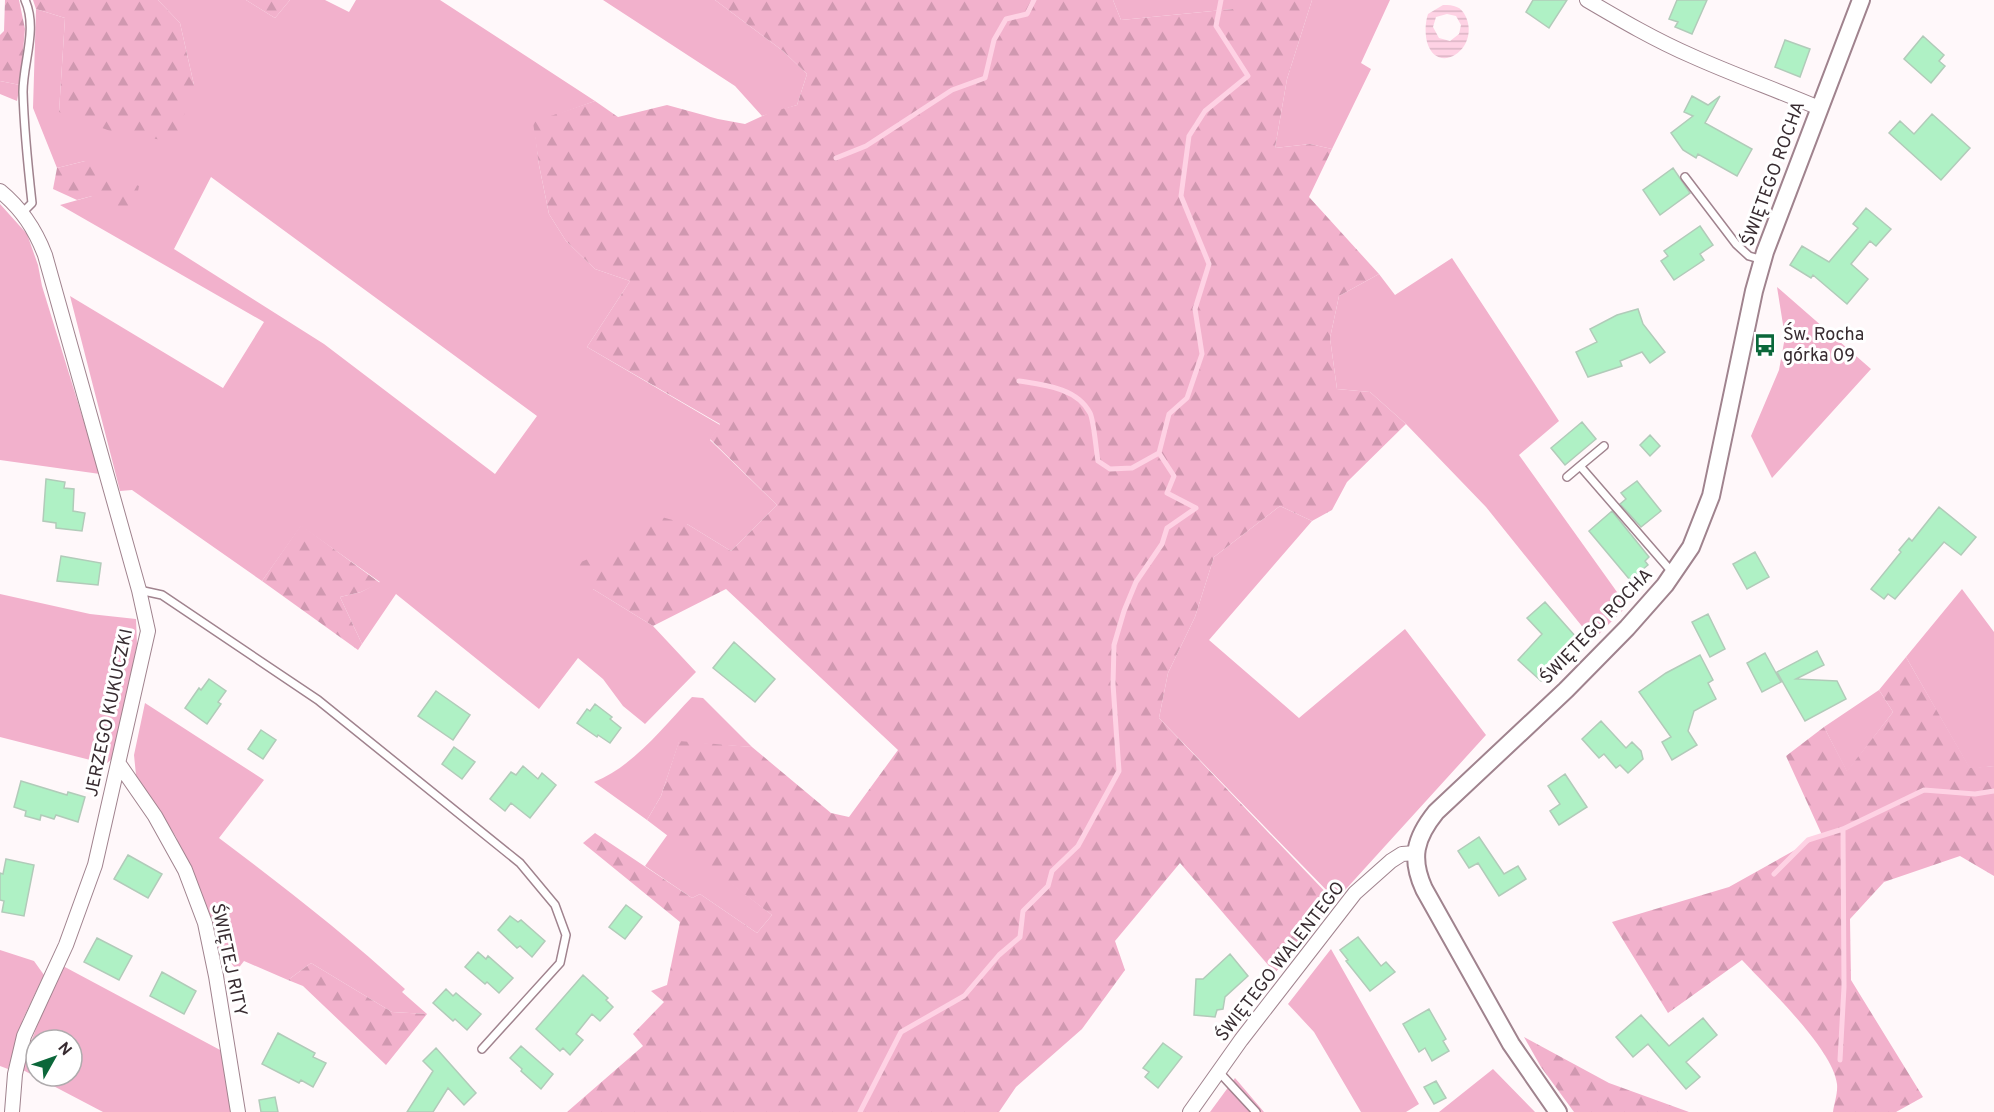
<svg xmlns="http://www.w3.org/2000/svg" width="1994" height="1112" font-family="Overpass,sans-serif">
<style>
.green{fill:#f2b1cc;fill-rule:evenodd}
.forest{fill:url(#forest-firs)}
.water{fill:url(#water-rules);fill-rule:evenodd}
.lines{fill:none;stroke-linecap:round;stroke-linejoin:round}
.stream{stroke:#fed2e4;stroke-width:5}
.building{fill:#aff1c5;stroke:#b1cbb9;stroke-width:1.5}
.service-casing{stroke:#a0838e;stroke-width:10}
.minor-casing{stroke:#a0838e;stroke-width:16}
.tertiary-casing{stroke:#a0838e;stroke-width:20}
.service{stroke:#fff;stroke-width:7}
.minor{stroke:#fff;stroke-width:14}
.tertiary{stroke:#fff;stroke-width:16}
.labels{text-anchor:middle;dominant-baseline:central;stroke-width:6;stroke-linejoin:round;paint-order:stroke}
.street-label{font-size:18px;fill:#382c31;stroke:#fff}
.poi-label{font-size:18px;fill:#382c31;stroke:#fff;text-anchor:start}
</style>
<defs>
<pattern id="forest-firs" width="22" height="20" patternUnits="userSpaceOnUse" patternTransform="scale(1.5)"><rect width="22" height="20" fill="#f2b1cc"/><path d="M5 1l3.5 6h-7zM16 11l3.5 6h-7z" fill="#d098b0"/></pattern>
<pattern id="water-rules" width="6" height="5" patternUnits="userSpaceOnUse" patternTransform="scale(1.5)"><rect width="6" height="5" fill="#fed2e4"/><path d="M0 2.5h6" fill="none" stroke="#dab4c4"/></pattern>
</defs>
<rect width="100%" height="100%" fill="#fff8fa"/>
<path class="green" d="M158,0H246L275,18L290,0H325L349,12L356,0H440L595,101L534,123L539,165L549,214L566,241L595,269L630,281L587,347L720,425L710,440L777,505L731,551L687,524L593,589L653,626L696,672L645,724L623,706L603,679L578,658L539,709L396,594L362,644L340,597L361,592L380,582L301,526L262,581L132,490L120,491L70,296L223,388L264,322L60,205L92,196L85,161L57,168L33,108L36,9L65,18L59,112L194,85L180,23ZM211,177L537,416L495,474L324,344L174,249Z
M603,0H715L783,51L807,74L797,105L762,116L735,86Z
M1113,0H1233V9L1121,20Z
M1312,0H1390L1361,63L1371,69L1332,149L1310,144L1275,148L1287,79Z
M0,81L20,85L17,101L0,94Z
M0,204L27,234L38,265L42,286L100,474L0,460Z
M1452,258L1559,421L1519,455L1627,606L1593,640L1486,507L1406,424L1370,392L1337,389L1330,338L1339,296L1379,274L1395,295Z
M1777,287L1871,369L1772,478L1751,436L1779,370L1785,337Z
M1280,506L1312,521L1209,640L1299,718L1405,629L1486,735L1336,900L1159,718L1168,673L1195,617L1214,557Z
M1962,589L1994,632V766L1970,769L1906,657Z
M0,594L90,614L136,619L137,645L113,758L106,764L0,737Z
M1879,690L1893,712L1847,772L1824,727Z
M692,697L703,698L752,747L679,742L661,796L647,820L594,782C634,766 663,727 692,697Z
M145,703L264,780L219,838C283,886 346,935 405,989L402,992L427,1014L392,1012L311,963L288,980L244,961L237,970L217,947L214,926L176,837L136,775L134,755Z
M668,834L772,915L757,933L700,894L692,898L645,866Z
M1331,949L1419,1104L1406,1112H1361L1314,1032L1288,1004Z
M0,950L34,961L44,975L23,1019L8,1069L0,1066Z
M63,966L222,1051L231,1112H103L21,1069L37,1026ZM36,1040H72V1076H36Z
M1493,1069L1535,1112H1439Z
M1235,1078L1264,1112H1210Z"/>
<path class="forest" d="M5,0H19L25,29L20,85L0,81V35L4,31Z
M33,0H158L180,23L194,85L175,142L113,132L59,112L65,18L36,9Z
M246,0H290L275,18Z
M715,0H1113L1121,20L1233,9V0H1312L1287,79L1275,148L1310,144L1332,149L1309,197L1379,274L1339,296L1330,338L1337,389L1370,392L1406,424L1347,482L1332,510L1312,521L1280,506L1214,557L1195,617L1168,673L1159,718L1335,902L1275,973L1180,863L1115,941L1125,970L1082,1029L1016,1087L999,1112H567L643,1046L633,1034L664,1002L651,991L667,985L680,922L583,843L595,833L692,898L700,894L757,933L772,915L647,820L661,796L679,741L752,747L831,813L849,817L898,750L726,589L653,626L593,589L576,564L617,547L658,516L687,524L731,551L777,505L710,439L720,424L587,347L630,281L595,269L566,241L549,214L539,165L533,122L595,101L618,117L667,105L718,119L745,124L771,112L797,105L807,74L783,51Z
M85,161L139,186L134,212L125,218L92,196L77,200L53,189L57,168Z
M301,525L380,583L361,592L340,597L362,644L358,650L262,581Z
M1906,657L1970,768L1994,766V876L1960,856L1884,882L1850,919L1851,980L1923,1097L1896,1112H1833C1834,1104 1838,1093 1837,1084C1833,1049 1767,987 1742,960L1668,1013L1612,922L1729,887L1822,835L1786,756L1824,727L1847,771L1893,712L1879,690Z
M311,963L392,1012L427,1014L386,1065L303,986L288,980Z
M1524,1037L1609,1083L1689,1112H1574L1541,1067Z"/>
<path class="water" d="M1443,5C1454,5 1461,6 1466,17C1480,49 1437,77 1427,42C1425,33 1425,23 1428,14ZM1447,14L1456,16L1461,25L1459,34L1450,41L1439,38L1433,27L1436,17Z"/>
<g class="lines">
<path class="stream" d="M836,158L866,146L952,90L985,78L994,40L1006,19L1027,14L1034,0
M1019,381C1045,385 1077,388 1090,413C1094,421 1096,450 1098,461L1110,469L1132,468L1159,453
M1774,874L1808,840L1843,829L1924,790L1975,794L1994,791
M1840,1060L1844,987L1843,829
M860,1112L901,1032L964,996L999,955L1020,937L1023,911L1048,886L1052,871L1078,846L1119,771L1113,684L1114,645L1124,611L1136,582L1162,544L1167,528L1196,508L1167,493L1174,476L1159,453L1169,414L1187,398L1202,354L1195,309L1209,264L1181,196L1189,136L1205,111L1248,76L1216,26L1221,0"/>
</g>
<path class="building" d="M1533,0H1567L1549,28L1526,12Z
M1677,0H1707L1692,34L1675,27L1678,22L1669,19Z
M1923,36L1944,55L1939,61L1945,66L1931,83L1904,59Z
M1785,40L1810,49L1800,77L1775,67Z
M1692,96L1708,105L1720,96L1705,123L1752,149L1737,176L1698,154L1696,158L1683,150L1671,133L1693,116L1684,112Z
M1932,114L1970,148L1941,180L1889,133L1900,121L1914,134Z
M1673,168L1690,193L1660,215L1643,190Z
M1866,208L1891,229L1876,246L1870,241L1851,264L1868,279L1847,304L1813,275L1811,278L1790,265L1802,246L1829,262L1858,228L1853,224Z
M1700,226L1713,245L1700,254L1704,260L1674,280L1661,261L1668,256L1664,251Z
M1638,309L1643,324L1665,352L1650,363L1642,352L1620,361L1622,366L1588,377L1576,352L1597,342L1590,329L1617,315Z
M1582,422L1596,439L1565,465L1551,448Z
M1650,435L1660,446L1650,456L1640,445Z
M46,479L65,482L64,488L74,489L73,511L85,513L82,531L56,528V523L43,521Z
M1637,481L1661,511L1641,527L1620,504L1626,499L1621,493Z
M1939,507L1976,537L1961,555L1944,542L1895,599L1888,594L1884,599L1871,589L1901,552L1899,550L1909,538L1912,541Z
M1612,511L1649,557L1645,561L1648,565L1630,580L1589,531Z
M1755,552L1769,577L1747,589L1733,564Z
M61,556L101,563L98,585L57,581Z
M1545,602L1576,637L1555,656L1560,660L1541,681L1518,660L1542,634L1527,618Z
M1708,614L1725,649L1710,657L1692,622Z
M734,642L775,679L755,702L713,668Z
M1817,651L1824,665L1796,679L1837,681L1846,699L1805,721L1777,672Z
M1765,653L1781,682L1762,692L1747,663Z
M1700,655L1713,680L1708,683L1716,699L1694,711L1688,731L1697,745L1672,760L1662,742L1671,737L1639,692L1666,673Z
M209,679L226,691L218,702L221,704L207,724L185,708L199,688L201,690Z
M436,691L470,715L453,740L418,716Z
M595,704L612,717L610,719L621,728L610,743L598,735L597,737L577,723L587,709L590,711Z
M1601,721L1626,748L1632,742L1641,751L1643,759L1628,773L1620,765L1616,768L1604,754L1599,758L1582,739Z
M261,730L276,740L263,759L248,749Z
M454,747L475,762L462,779L442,764Z
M523,766L538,779L542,773L556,785L530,818L511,803L505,811L490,799L511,772L516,775Z
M1565,774L1587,807L1559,825L1550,811L1560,804L1548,786Z
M21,781L67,795L68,792L85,797L78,822L56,815L54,819L41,815L40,820L25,816L26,811L14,807Z
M1479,837L1504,874L1518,866L1526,879L1499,896L1478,863L1469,868L1458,851Z
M128,855L162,874L148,898L114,879Z
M6,859L34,865L24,916L2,912L4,901L0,900V873L3,874Z
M626,905L642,917L625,939L609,927Z
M510,916L518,922L521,920L545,941L532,957L520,946L517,948L498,930Z
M1358,937L1381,966L1386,962L1395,972L1370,991L1346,961L1348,960L1340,950Z
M97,938L132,956L119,980L84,962Z
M478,952L486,959L488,956L513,978L499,993L487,982L485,984L465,967Z
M1230,954L1248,976L1225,997L1223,1009L1217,1010L1215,1017L1194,1015L1196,979H1203Z
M162,972L196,991L184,1014L150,996Z
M583,975L608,998L606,1000L613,1007L600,1021L592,1014L576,1034L583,1040L570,1055L563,1048L560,1051L536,1029Z
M446,989L453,996L456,993L481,1014L467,1030L455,1019L453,1021L433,1003Z
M1429,1009L1446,1039L1443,1041L1449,1051L1432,1061L1425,1048L1419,1052L1403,1024Z
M1641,1015L1669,1046L1703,1018L1717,1035L1686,1062L1700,1077L1686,1089L1648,1044L1633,1057L1616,1037Z
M278,1033L315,1053L313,1057L326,1063L313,1087L301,1080L299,1083L262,1064Z
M1163,1043L1182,1057L1158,1088L1145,1077L1149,1072L1143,1068Z
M521,1046L553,1074L541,1089L521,1071L522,1069L510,1058Z
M436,1048L476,1093L464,1105L448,1088L433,1112H407L433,1071L423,1061Z
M1436,1081L1446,1098L1434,1104L1424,1087Z
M275,1097L278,1112H261L259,1100Z"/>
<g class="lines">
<g class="service-casing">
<path id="service" d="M1685,177L1736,244L1749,256L1763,260
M23,212L32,203C28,167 24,129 23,92C23,62 38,29 25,0
M1604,446L1580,466L1672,572
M1567,477L1580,466
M139,590L162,595L318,700L520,863L555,905L566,935L560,963L482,1049
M1219,1072L1256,1112"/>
</g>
<g class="minor-casing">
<path id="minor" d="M1587,0C1621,20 1655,40 1692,56C1734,75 1777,90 1819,108
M0,191C22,209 35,229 45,255L139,590L148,631L95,865L66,945L24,1036L15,1074L12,1112
M119,764L155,816L185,870L205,923L216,976L238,1112
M1190,1112L1241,1040L1355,893L1391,861L1402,854L1416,853"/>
</g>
<g class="tertiary-casing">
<path id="tertiary" d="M1558,1112L1511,1044L1424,889C1410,858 1415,838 1436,812L1566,690L1627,628L1665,585L1691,547L1711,496L1754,291L1765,252L1861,0"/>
</g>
<use href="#service" class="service"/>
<use href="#minor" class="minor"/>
<use href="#tertiary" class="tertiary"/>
</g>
<defs>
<g id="bus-bare" transform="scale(1.8)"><path d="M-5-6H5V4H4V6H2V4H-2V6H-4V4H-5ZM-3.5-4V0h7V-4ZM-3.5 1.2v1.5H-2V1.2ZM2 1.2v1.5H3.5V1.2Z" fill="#0b673a" stroke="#fff" stroke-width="2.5" paint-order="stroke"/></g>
</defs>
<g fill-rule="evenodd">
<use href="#bus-bare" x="1765" y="345"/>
</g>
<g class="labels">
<g class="street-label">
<text transform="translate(1774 174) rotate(-70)">ŚWIĘTEGO ROCHA</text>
<text transform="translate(1597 627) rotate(-46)">ŚWIĘTEGO ROCHA</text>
<text transform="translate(110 713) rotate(-78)">JERZEGO KUKUCZKI</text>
<text transform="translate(228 960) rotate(78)">ŚWIĘTEJ RITY</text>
<text transform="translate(1281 962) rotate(-52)">ŚWIĘTEGO WALENTEGO</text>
</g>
<g class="poi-label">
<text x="1783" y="335">Św. Rocha<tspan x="1783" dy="21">górka 09</tspan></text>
</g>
</g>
<g transform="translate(54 1058) rotate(50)"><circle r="28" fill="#ffffff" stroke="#afabad" stroke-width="1.5"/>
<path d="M0-4.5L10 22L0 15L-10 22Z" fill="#0b673a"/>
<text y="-9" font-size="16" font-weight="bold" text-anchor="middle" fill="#382c31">N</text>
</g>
</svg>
